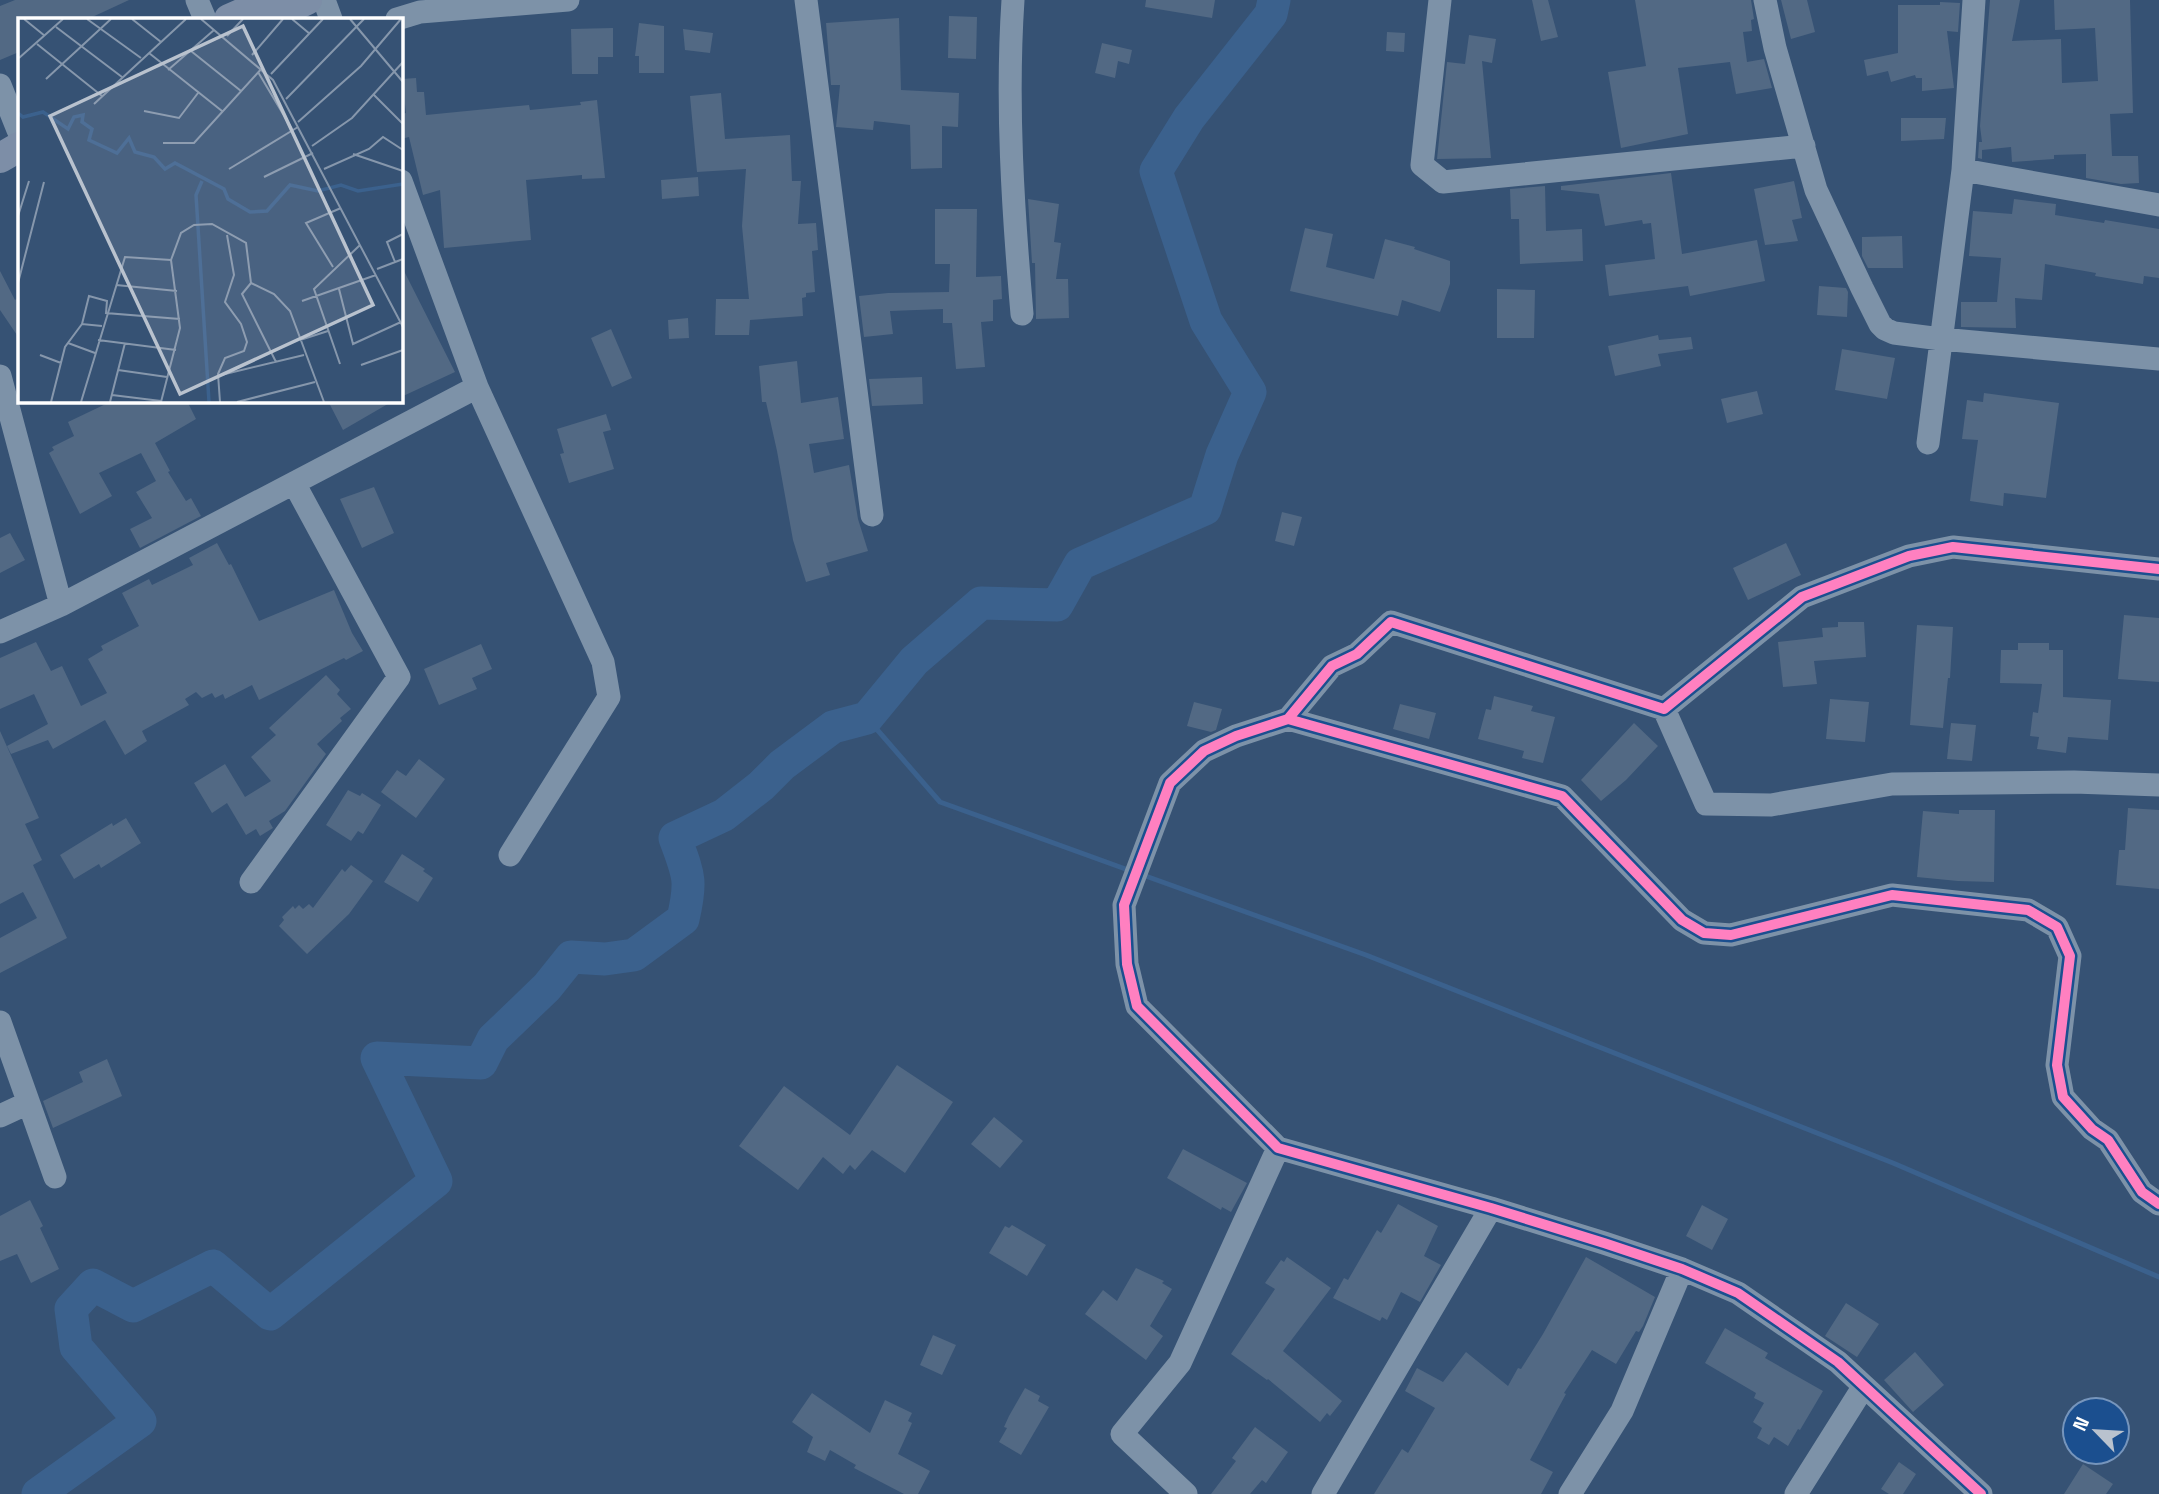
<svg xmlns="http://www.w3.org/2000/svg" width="2159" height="1494" font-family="'Space Grotesk',sans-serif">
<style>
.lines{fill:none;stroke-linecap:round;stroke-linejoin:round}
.stream{stroke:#3b618d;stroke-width:5}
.river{stroke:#3b618d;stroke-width:33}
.building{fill:#526984}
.minor{stroke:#7d92a8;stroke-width:23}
.major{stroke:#7d8ea7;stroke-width:30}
.cycleway-casing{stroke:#1b4f8f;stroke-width:15}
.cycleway{stroke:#ff80c0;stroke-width:10}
.inset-river{fill:none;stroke:#3b618d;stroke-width:3.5}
.inset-road{fill:none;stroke:#8697ac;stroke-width:2}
.view{fill:#b9c2ce;fill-opacity:0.15;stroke:#b9c2ce;stroke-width:3.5}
.inset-edge{fill:none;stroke:#fff;stroke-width:3.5}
</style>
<rect width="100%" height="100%" fill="#365274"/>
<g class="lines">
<path class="stream" d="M867,718L940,802L1131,871
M1140,874L1366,955L1893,1163L2159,1277"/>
<path class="river" d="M38,1494L140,1421L76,1347L71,1309L93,1285L133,1306L213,1266L270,1314L436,1181L377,1058L481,1063L493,1039L547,987L571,957L605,959L634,955L683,919C692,880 689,876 675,838L724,815L761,786L782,765L833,727L867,718L914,661L981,603L1057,605L1080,564L1205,509L1222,455L1250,392L1206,321L1156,171L1189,118L1271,14L1274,0"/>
</g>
<path class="building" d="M15,0H129L88,19H19V52L0,60V6Z
M1146,0H1215L1212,18L1145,7Z
M1532,0H1548L1558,37L1541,41Z
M1635,0H1751L1754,19L1751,20L1752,31L1743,32L1747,62L1764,59L1772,88L1736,94L1730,62L1678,68L1688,134L1621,148L1608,72L1646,66Z
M1781,0H1807L1815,32L1791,39Z
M1990,0H2020L2012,41L2061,39L2062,83L2098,81L2095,28L2055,30L2054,0H2130L2133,113L2110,114L2112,156H2138L2139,183L2121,184L2086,178V154L2054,155V159L2012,162L2011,147L1982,150V159L1978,158L1979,142H1982L1980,126Z
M1940,2L1960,3L1958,32L1947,31L1954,88L1922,91V78H1916L1915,75L1891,82L1888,71L1867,76L1864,60L1898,53V5H1940Z
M949,16L977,17L976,59L948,58Z
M899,18L901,90L959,93L958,127L942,126V168L911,169L910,125L874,121L873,130L836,127L840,85H831L826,23Z
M639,23L664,26V73H639V56H635Z
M613,28V57H598V74H572L571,29Z
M683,29L713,33L710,53L685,50Z
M1387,32L1405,33L1404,52L1386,51Z
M1469,35L1496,39L1492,63L1482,61L1491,158L1437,159L1447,62L1465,64Z
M1102,43L1132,50L1129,64L1118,61L1115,78L1095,73Z
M416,78L417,92H424L426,115L529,105L530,110L581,105L580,102L597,100L605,178L582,179V175L526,180L531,240L444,248L440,190L423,195L409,137L401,139V114L406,113L402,79Z
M721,93L725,139L790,135L792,181H801L798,224L816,223L818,250L812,251L815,292L806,293V297L802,298L803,316L750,320L749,335H715L716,299H749L742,226L746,169L697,172L690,96Z
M1901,118H1946L1944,139L1901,141Z
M1671,173L1682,254L1757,240L1765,281L1690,296L1688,286L1609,296L1605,265L1655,259L1651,223L1643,224L1642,220L1605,226L1599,194L1561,190V186Z
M698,177L699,196L662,199L661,180Z
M1794,181L1802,218L1792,220L1798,241L1765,245L1754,189Z
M1545,186L1546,231L1582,229L1583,261L1520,264L1519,219H1511L1510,189Z
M1028,199L1059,204L1054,242L1061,243L1056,279H1068L1069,318L1036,319L1035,263H1032Z
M2014,199L2056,204L2055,215L2104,223L2105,220L2159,229V278L2144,276L2143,284L2095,276L2096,273L2045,264L2042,300L2015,298L2016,328L1961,327V302H1997L2001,258L1969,256L1973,211L2012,214Z
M935,209H977L976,277L1001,276L1002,299L993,300V321L981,322L985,367L956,369L952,323H943V309L890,311L893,334L864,337L859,296L888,293L949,292L950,264H935Z
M1305,228L1333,234L1326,267L1374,279L1385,239L1415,247L1414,249L1450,261V284L1440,312L1402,300L1398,316L1290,291Z
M1902,236L1903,268H1868L1862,256V237Z
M401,265L455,372L401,397Z
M0,271L15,300L19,297V338L0,310Z
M1819,286L1846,288L1848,292L1847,317L1817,315Z
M1497,289L1535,290L1534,338H1497Z
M688,318L689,338L669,339L668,320Z
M611,329L632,378L612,387L591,338Z
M1658,335L1659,340L1691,337L1693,349L1658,354L1661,366L1615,376L1608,346Z
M1842,349L1895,358L1887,399L1835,390Z
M797,361L801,403L838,397L844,439L809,444L814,473L849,465L858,519L868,551L826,563L830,575L806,582L793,540L777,451L766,402H762L759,366Z
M922,377L923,404L872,406L869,379Z
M1757,391L1763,414L1727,423L1721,399Z
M1984,393L2059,403L2046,498L2004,493L2003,506L1970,501L1978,440L1962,439L1967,400L1983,402Z
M112,401H187L196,419L155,443L170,471L168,472L186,501L191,498L201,516L140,548L130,529L152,518L136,492L156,481L141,453L99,473L112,496L80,514L49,453L54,450L52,447L74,436L68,422Z
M328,401H393L343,430Z
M606,414L611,430L603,432L614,469L569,483L560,454L564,453L557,429Z
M374,487L394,533L362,548L340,499Z
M1282,512L1302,517L1294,546L1275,541Z
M10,533L25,560L0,573V538Z
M217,543L229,565L231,564L259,621L334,590L352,633L363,651L346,660L344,658L259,700L252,685L225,699L223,694L215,698L212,693L202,698L196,692L185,699L189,705L142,731L147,741L125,755L105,720L53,749L48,740L11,754L7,746L48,724L34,694L0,709V658L36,642L51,671L62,666L81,706L107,693L88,659L103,650L101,646L139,626L122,593L149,579L152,585L193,565L189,558Z
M1786,543L1801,575L1748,600L1733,568Z
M2124,615L2159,618V682L2118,679Z
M1838,622H1864L1866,657L1814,661L1817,684L1783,687L1778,642L1823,637L1822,628L1838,627Z
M1917,625L1953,627L1950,678H1948L1943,728L1910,725Z
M2018,643H2049V650H2063V697L2111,700L2108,740L2068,737L2066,753L2037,749L2039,737L2030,736L2033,712L2038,713L2042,684L2000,683L2001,650H2018Z
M481,644L492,669L472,678L477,689L439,705L424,669Z
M326,675L340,690L337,694L351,709L340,718L342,721L317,744L326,754L285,811L269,821L273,828L260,836L256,829L246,835L227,803L212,813L194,783L225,764L245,797L271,781L251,757L276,735L269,728Z
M1494,696L1533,706L1531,711L1555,717L1543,763L1522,758L1524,751L1478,739L1486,709L1491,710Z
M1830,699L1869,702L1865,742L1826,739Z
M1194,702L1222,709L1216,730L1211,732L1187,726Z
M1400,704L1436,713L1429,739L1393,729Z
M1634,723L1658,746L1626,780L1601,801L1581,780Z
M1951,723L1976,725L1972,761L1947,759Z
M0,731L39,818L25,824L42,860L33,865L67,938L0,973V938L37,918L23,892L0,904Z
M419,759L445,779L416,818L381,792L397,770L406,776Z
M348,790L360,796L362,793L381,805L363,834L358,831L351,841L326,825Z
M2128,808L2159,810V889L2116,885L2119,850H2125Z
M1959,810H1995L1994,882L1958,881L1917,877L1923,811L1959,814Z
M126,818L141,843L101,868L99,864L74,879L60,855L112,823L113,826Z
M402,854L425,869L423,871L433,878L418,902L384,882Z
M351,865L373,881L349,914L307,954L279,926L284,920L282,917L293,906L295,909L299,905L303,909L309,904L313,908L342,869L345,872Z
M107,1059L122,1096L53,1128L43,1101L83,1082L79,1072Z
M897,1065L953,1102L905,1173L872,1150L855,1170L850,1165L843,1174L823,1157L798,1190L739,1146L784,1086L850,1135Z
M994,1117L1023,1141L1000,1168L971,1144Z
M1183,1149L1247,1183L1231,1212L1222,1207L1221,1210L1167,1178Z
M30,1200L43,1226L40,1228L59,1269L31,1283L17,1254L0,1261V1216Z
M1398,1204L1438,1226L1424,1256L1441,1265L1420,1302L1401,1292L1387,1320L1382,1317L1380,1321L1333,1298L1344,1278L1348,1280L1377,1230L1381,1233Z
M1702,1205L1728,1219L1712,1250L1686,1236Z
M1012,1225L1046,1245L1027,1276L989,1253L1005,1226L1009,1228Z
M1287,1257L1331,1288L1283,1351L1342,1401L1330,1416L1327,1413L1320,1422L1268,1379L1267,1380L1231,1354L1275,1289L1265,1283L1281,1260L1284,1262Z
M1586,1257L1655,1297L1643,1326L1639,1332L1636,1331L1616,1364L1592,1350L1564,1393L1566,1394L1530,1460L1553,1472L1541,1494H1374L1402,1449L1408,1453L1435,1408L1405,1391L1417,1368L1443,1382L1466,1352L1508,1386L1518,1368L1521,1369L1543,1334Z
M1136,1268L1164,1281L1162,1283L1172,1289L1150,1326L1163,1336L1146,1360L1085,1314L1103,1290L1117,1301Z
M1846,1303L1879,1324L1857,1357L1825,1336Z
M1725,1328L1768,1353L1765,1358L1823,1391L1800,1430L1798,1429L1788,1446L1774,1437L1769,1445L1757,1438L1762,1428L1753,1422L1764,1403L1754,1398L1756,1393L1705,1363Z
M933,1335L956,1345L942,1375L920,1365Z
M1915,1352L1944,1385L1913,1412L1884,1380Z
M1025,1388L1040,1396L1038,1401L1049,1407L1021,1455L999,1442L1007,1428L1004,1427L1009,1416Z
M812,1393L870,1433L885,1400L912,1413L908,1421L912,1423L898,1454L930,1471L918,1494H904L854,1468L856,1465L830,1450L825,1461L807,1452L813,1437L792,1422Z
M1255,1427L1288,1452L1266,1483L1262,1480L1250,1494H1211L1236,1461L1232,1458Z
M1899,1462L1916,1474L1903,1494H1889L1881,1489Z
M2083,1464L2113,1484L2106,1494H2064Z"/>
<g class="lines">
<path class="minor" d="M197,0L205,19
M324,0L331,19
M806,0L872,515
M1013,0C1006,104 1013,210 1022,314
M1440,0L1422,165L1443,182L1804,146
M1765,0L1775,48L1816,190L1862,288L1880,324L1885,329L1894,333L1941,339L2159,359
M397,19L420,12L568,0
M0,85L18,130
M1963,170L2159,205
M401,181L477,387L603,662L609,697L510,855
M0,376L61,605
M1928,443L1963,170L1974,0
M0,632L61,605L477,387
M1664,709L1706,804L1771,805L1892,784L2074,782L2159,785
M1288,719L1562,796L1682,920L1704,933L1731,935L1892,895L2028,910L2057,927L2070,956L2057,1065L2063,1097L2092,1129L2108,1140L2142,1192L2159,1204
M251,882L399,677L294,483
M0,1022L55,1177
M0,1116L28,1103
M1186,1494L1122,1434L1180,1363L1278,1148
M1323,1494L1491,1208
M1570,1494L1622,1411L1682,1269
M1796,1494L1864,1386
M1981,1494L1838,1362L1738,1293L1682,1269L1604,1243L1491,1208L1278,1148L1137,1006L1127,964L1124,905L1170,783L1204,751L1236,736L1288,719L1332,666L1357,654L1391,622L1664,709L1802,597L1909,556L1953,547L2159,569"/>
<path class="major" d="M229,19L272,0
M267,19L307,0
M0,158L19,147"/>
<g class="cycleway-casing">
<path id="cycleway" d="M1288,719L1562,796L1682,920L1704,933L1731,935L1892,895L2028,910L2057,927L2070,956L2057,1065L2063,1097L2092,1129L2108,1140L2142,1192L2159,1204
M1981,1494L1838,1362L1738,1293L1682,1269L1604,1243L1491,1208L1278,1148L1137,1006L1127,964L1124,905L1170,783L1204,751L1236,736L1288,719L1332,666L1357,654L1391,622L1664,709L1802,597L1909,556L1953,547L2159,569"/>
</g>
<use href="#cycleway" class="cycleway"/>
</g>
<g transform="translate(18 18)">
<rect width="385" height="385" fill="#365274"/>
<path class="inset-river" d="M0,95L5,99L25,94L50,111L56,99L65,97L64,104L74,111L71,122L99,135L111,120L117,134L136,139L147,151L157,145L206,171L210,181L232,194L249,193L272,167L300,173L323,167L340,173L385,166M184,163L178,177L191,384"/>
<path class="inset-road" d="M6,1L27,18M69,1L123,40M114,1L143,24M183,1L255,62L385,309M274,1L292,16M332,1L385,64M38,9L104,59M209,18L225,1M19,26L84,78M173,33L223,73M131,35L204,93M234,37L265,1M1,40L45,1M150,52L196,12M240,54L274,111M253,56L305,1M28,61L93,1M356,77L385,106M268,81L346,1M76,86L168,1M126,93L161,100L180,75M280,104L343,48L383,1M145,125H176L245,49M294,128L334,100L385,44M335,136L385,153M211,151L280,109M306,151L351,131L365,119L385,132M246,159L295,135M0,198L11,163M377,244L369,224L385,216M315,249L288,205L323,190M359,251L385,241M0,265L26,164M233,265L224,276L258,344M98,267L159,273M321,271L335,326L383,304M284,283L358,257M64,306L71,278L89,283L88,295L162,301M80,322L158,332M282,322L310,313M50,325L77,335M22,337L43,345M322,346L296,271L342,227M343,347L385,332M100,352L149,359M199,358L286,337M94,377L143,383M33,384L47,329L64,306L84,308M63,384L107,239L153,242M92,384L107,325M143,384L162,310L153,242L163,215L176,207L194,206L228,225L233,265L256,276L272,293L306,384M202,384L200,356L207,340L226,333L229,324L223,306L207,284L216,257L209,217M219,384L297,364"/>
<path class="view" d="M225,8L355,287L162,376L32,98Z"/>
<rect width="385" height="385" class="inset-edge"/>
</g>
<g transform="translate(2096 1431) rotate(295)"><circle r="33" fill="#1b4f8f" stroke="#7695bc" stroke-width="2"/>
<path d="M0-5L12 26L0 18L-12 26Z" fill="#b9c2ce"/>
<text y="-10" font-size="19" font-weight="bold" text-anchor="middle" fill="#ffffff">N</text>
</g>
</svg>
